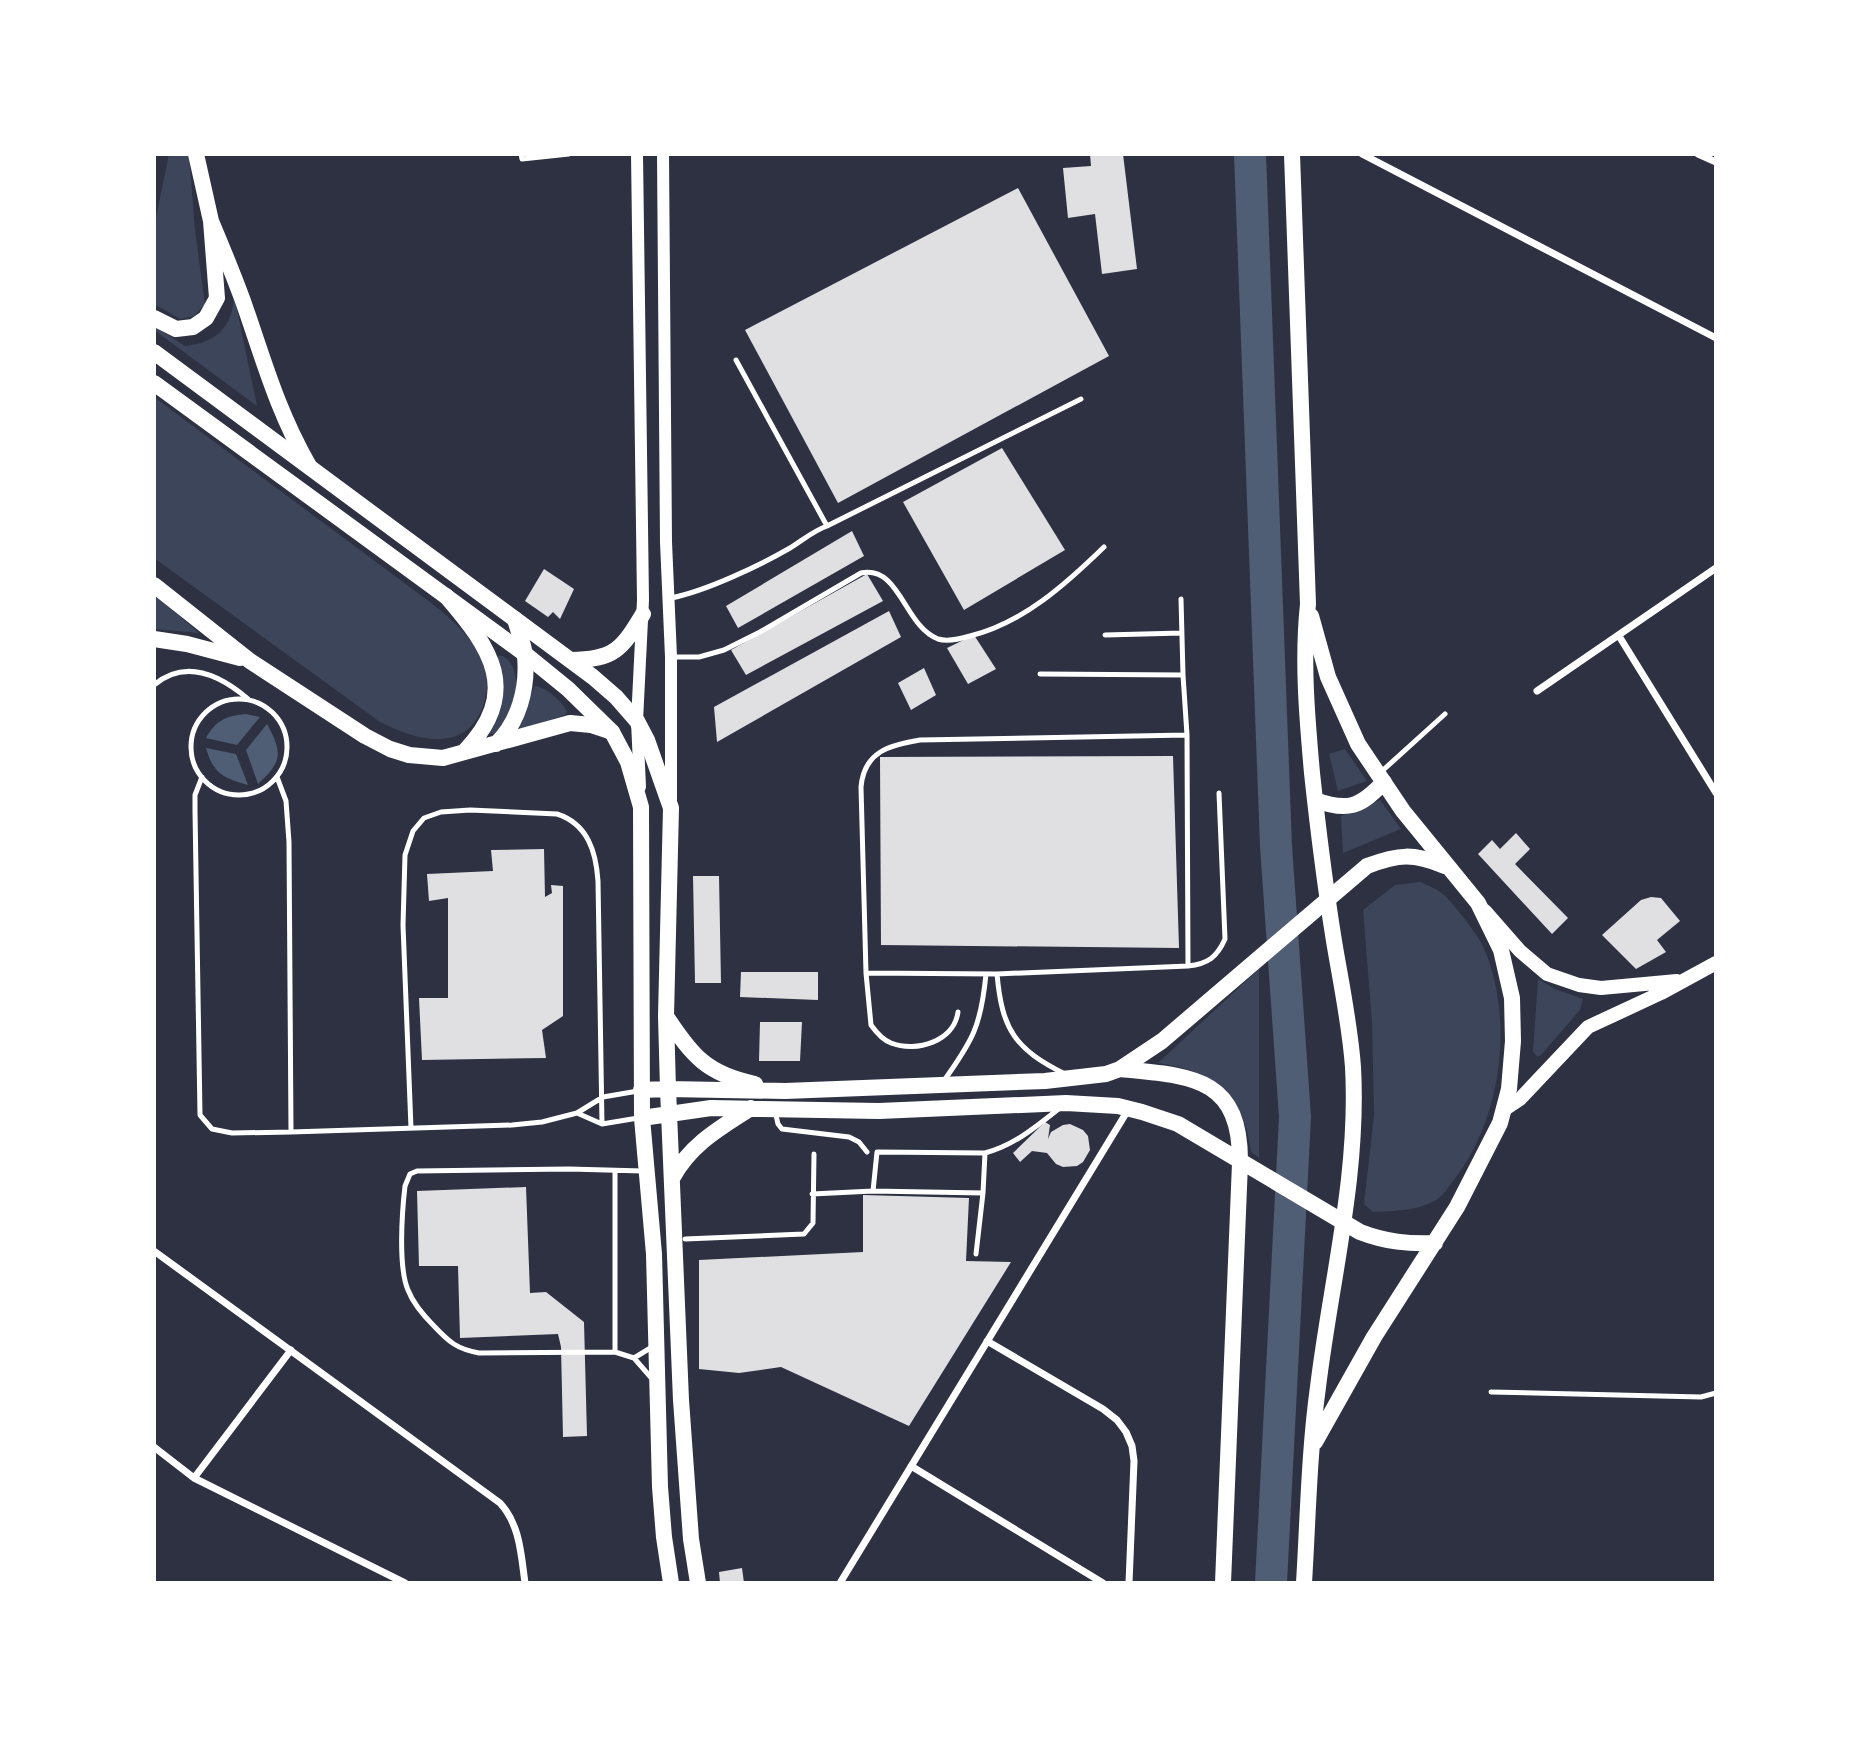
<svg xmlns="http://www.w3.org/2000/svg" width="1870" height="1737" font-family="'Sofia Sans Condensed',sans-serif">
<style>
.green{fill:#3c4559}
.water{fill:#4f5d75}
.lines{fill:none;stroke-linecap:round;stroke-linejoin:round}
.river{stroke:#4f5d75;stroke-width:32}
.building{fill:#e0e0e3}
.service{stroke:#fff;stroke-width:5}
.minor{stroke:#fff;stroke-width:7}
.tertiary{stroke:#fff;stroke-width:12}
.secondary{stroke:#fff;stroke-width:14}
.primary{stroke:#fff;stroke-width:16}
.trunk{stroke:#fff;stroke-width:16}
</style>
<rect width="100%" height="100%" fill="#2d3142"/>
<path class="green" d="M169,154H189L195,230L205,304L194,316L180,319L154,304V227Z
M234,295L257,406L154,330V326L185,346C216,343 233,327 234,295Z
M154,397L430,602C453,620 479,642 486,672C489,684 486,697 482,709C463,755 413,739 380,722L154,558Z
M154,594L199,633L154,629Z
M498,656H503C521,667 518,696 510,714C507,721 500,727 496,734H490C488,722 499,712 502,701C506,687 501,674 497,660Z
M535,686C546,687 563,702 567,712L565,715L521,729L519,726C528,714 526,698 535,686Z
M1345,749L1367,781L1338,791L1329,754Z
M1380,800L1401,829L1343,853L1341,816Z
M1421,882C1428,886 1438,889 1444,895C1453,903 1478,935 1483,946C1515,1018 1502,1120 1453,1181C1449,1186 1445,1193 1440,1197C1424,1211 1392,1211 1373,1212L1364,1204L1374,1115L1372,1022L1363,910L1395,885Z
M1259,969V1158L1251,1152C1244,1095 1214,1071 1158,1063Z
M1538,979L1555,989L1583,999L1580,1010L1541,1055L1538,1057L1533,1052Z"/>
<path class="water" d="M246,714L260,717L237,745L206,738C216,720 226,716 246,714Z
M267,724C283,753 282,762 258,784L246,750Z
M206,748L236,754L248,785C223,778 213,773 206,748Z"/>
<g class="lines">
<path class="river" d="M1250,154L1276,846L1295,1117L1271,1583"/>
</g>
<path class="building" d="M1090,154H1123L1137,269L1102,274L1095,214L1068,218L1063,168L1091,166Z
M1018,188L1109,356L838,503L745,330Z
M1002,448L1065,550L964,610L903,502Z
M852,531L864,556L738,628L726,606Z
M544,569L574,589L560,619L553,612L548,617L525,601Z
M867,574L883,601L746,675L731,650Z
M889,611L901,637L717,742L714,707Z
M974,635L996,669L968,684L947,648Z
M924,668L936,695L911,710L898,683Z
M1173,756L1179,948L881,945L880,757Z
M1516,833L1530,849L1515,864L1568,918L1552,934L1478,854L1492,840L1500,849Z
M544,849L545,897L552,893L551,885L563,886V1016L542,1030L546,1058L422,1060L419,998H448V898L429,901L427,874L493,871L491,850Z
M693,876H719L721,983H695Z
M1651,897L1661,898L1680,921L1657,940L1666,952L1636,969L1602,935L1641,900Z
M741,972H818V1000L740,997Z
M760,1022H802L800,1061H759Z
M1045,1122L1050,1125L1048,1139L1051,1132L1063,1125L1070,1124L1083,1130L1088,1136L1090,1150L1083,1162L1077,1166L1063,1167L1056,1164L1047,1153L1032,1151L1020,1162L1013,1153Z
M526,1187L530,1293L546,1292L584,1322L587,1436L563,1437L561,1347L558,1334L460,1338L458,1266H419L417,1191Z
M863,1195L969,1198L966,1261L1011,1262L909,1426L781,1367L739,1373L699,1369V1260L863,1252Z
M742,1568L744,1583H720L719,1572Z"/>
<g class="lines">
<path class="service" d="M521,154L522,159L569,154
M827,526L1081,399
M671,598C706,591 759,566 790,548C803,540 813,531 827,526L736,360
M1181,599L1183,675
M1105,635L1182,633
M671,657H699L724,650L760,632L861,573C900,565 904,626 938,639C948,642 960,639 970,636C1023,623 1066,584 1104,547
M1040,674L1183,675L1187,735L1188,966
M154,685C186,658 221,676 248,699
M191 747a48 48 0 1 1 96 0a48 48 0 1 1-96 0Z
M1187,735L920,740C889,745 864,752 861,787L866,973L997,974L1188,966C1208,964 1217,957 1225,939L1219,793
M1381,772L1445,714
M202,777L195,795V811L200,1115L212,1129L232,1133L291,1132L512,1125L542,1122L577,1113L603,1097L638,1091
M277,777L286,801L289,842L291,1132
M866,973L871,1025C876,1032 883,1040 891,1043C917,1053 954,1041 958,1012
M997,974C1002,1030 1015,1049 1065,1074
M943,1082C973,1040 981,1026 986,974
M775,1111L778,1124L782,1129L849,1137L859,1142L867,1152
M577,1113L602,1124L638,1118
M411,1128L403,925L405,855L413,831L424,818L441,812L470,810L557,814C588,824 596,852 598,881L602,1124
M985,1153C1015,1145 1037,1126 1061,1107
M643,1171L569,1169L417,1171L410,1174L405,1186C402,1212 398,1267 408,1290C413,1303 424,1316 434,1326C449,1342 457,1349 479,1353L615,1352L634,1358L654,1381
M812,1194L873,1191L983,1193L985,1153L877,1152L873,1191
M685,1239L804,1234L813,1223L814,1154
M976,1254L983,1193
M615,1352V1172
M634,1358L652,1347
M1491,1392L1701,1397L1716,1393"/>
<path class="minor" d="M1362,154L1716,338
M1698,154L1716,162
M1619,636L1716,793
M1537,691L1716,568
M154,1251L500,1503C520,1525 521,1554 525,1583
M987,1341L1103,1409L1117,1420L1126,1432L1132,1446L1134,1461L1129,1583
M154,1447L194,1478L405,1583
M911,1466L1103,1583
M194,1478L291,1350
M840,1583L1128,1110"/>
<path class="tertiary" d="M637,154L643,600L637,721L640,787
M663,154L666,542L671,657V801"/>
<path class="secondary" d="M1485,911L1520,951L1547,974L1579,985L1601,988L1677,981
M1505,1109L1520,1099L1588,1027L1661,993L1716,963"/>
<path class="primary" d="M1292,154L1308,604C1302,660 1307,717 1312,773C1318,829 1325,885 1334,941C1341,983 1350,1025 1353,1067C1359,1176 1331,1280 1318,1387C1309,1452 1308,1518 1304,1583
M154,352L593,677L616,697L637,721L647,740L671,808L666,1016L668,1089L681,1400L691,1539L698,1583
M154,383L525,654L568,689L612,732L628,762L641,807L642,1118L654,1254L660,1487L664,1537L671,1583
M1311,616L1328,677L1358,744L1403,811L1478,903L1501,950L1512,998L1513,1041L1509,1089L1500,1123L1457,1207L1374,1337L1315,1442
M571,660C614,660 622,649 643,614
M1315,800C1348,812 1360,807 1384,782
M666,1016C692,1056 707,1074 755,1084
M1120,1069C1191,1076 1241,1076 1240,1163L1223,1583
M641,1090L668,1089L785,1091L1045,1081L1106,1074L1120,1069L1162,1041L1367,866C1399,854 1413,853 1445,866
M642,1118L711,1108L879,1111L1066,1103L1118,1106L1142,1112L1178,1124L1360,1232C1386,1242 1408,1244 1435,1243
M673,1177C691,1144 720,1128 751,1108"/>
<path class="trunk" d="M211,221C222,247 233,274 243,301C264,361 277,410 309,466
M154,318L176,329L193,327L206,318L217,298L211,221L196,154
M154,585L250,661L365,736L390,749L409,755L443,758L570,723L591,725L612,732
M446,596C491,648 522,692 464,752
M154,639L187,644L240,658
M496,744C519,722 528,688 525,656C524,644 518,631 515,619"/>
</g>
<rect width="1870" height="1737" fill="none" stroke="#ffffff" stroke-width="312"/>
</svg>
